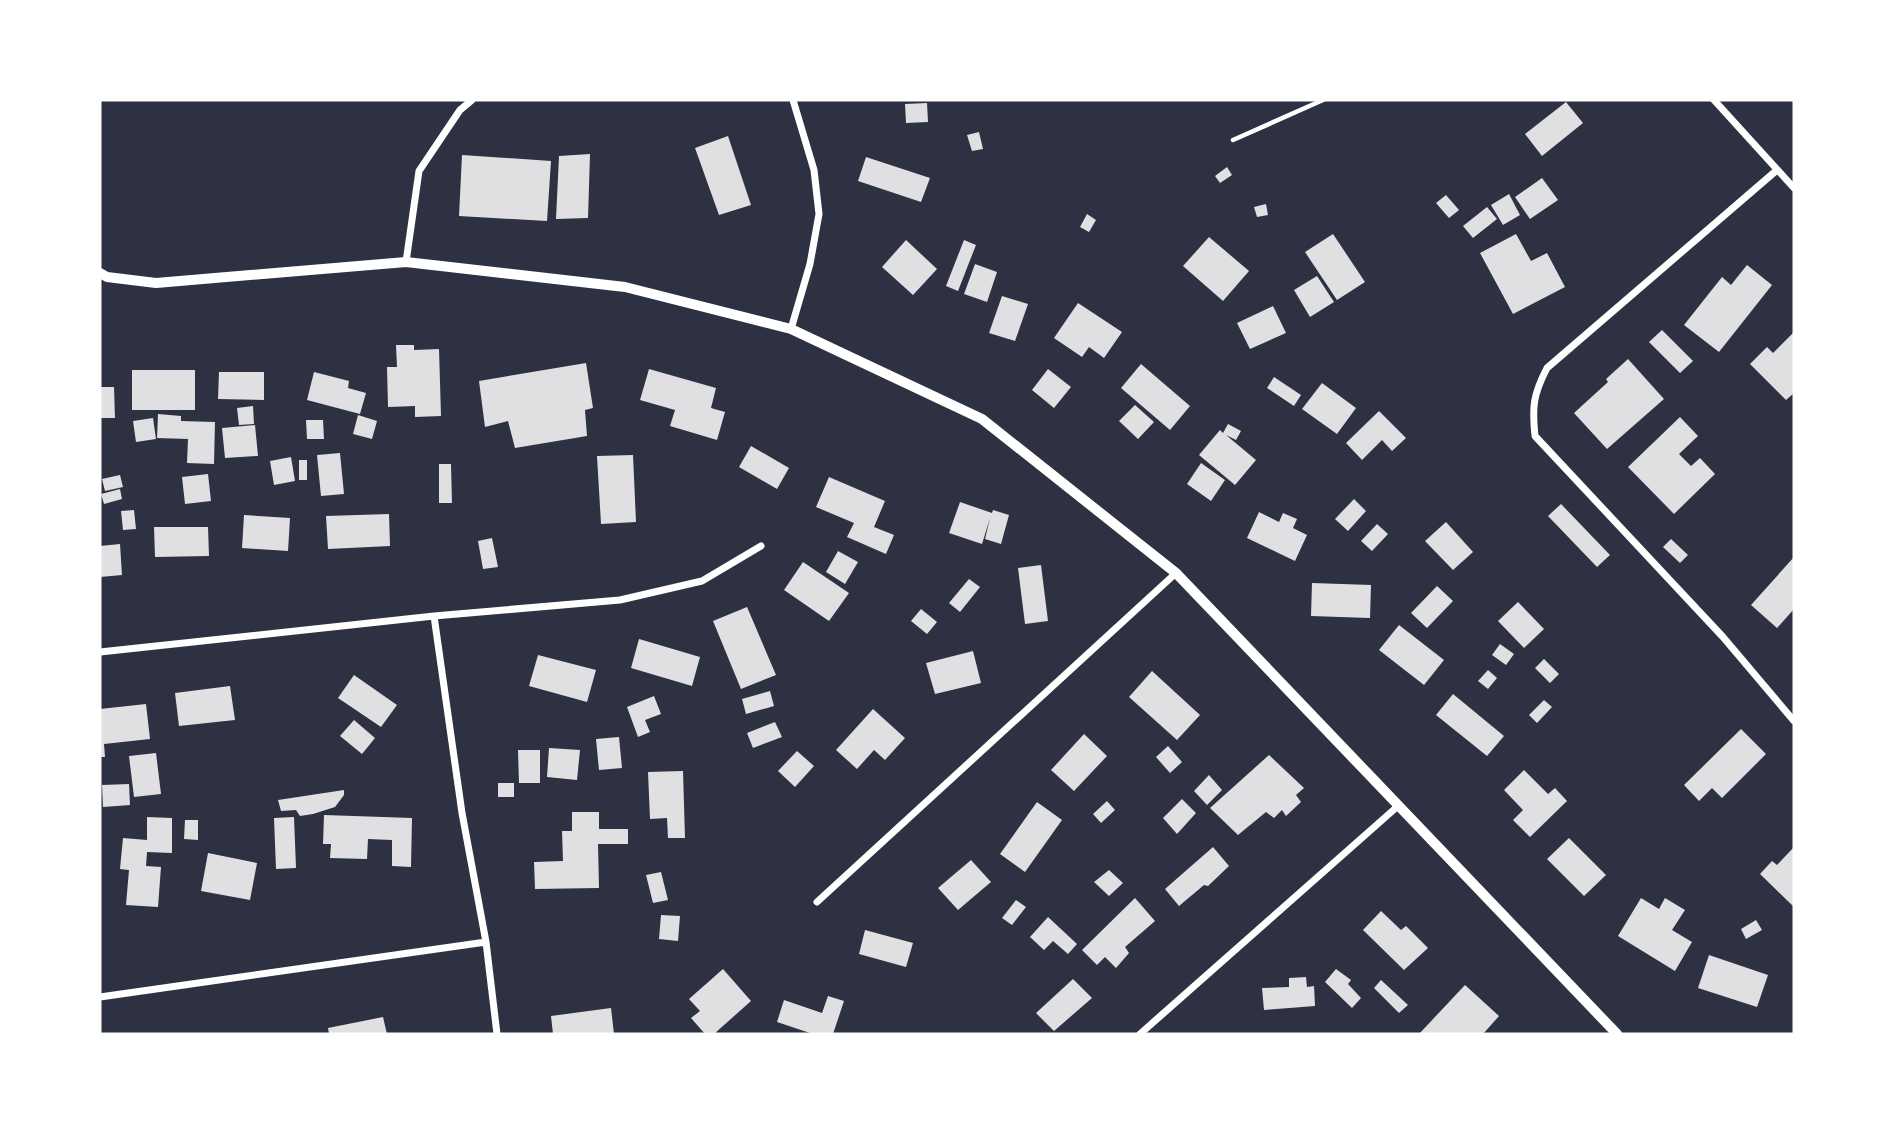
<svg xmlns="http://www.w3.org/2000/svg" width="1894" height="1134" font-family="Quicksand,sans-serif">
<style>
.building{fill:#e0e0e3}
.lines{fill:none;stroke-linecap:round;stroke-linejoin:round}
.service{stroke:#fff;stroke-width:4.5}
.minor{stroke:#fff;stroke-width:7}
.tertiary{stroke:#fff;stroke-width:10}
</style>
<rect width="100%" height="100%" fill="#2d3142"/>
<path class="building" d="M1566,102L1583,123L1542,156L1525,134Z
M927,103L928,122L906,123L905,104Z
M979,132L983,149L972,151L967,135Z
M728,136L751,205L719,215L695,148Z
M590,154L588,218L556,219L559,156Z
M462,155L551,161L547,221L459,216Z
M866,157L930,178L921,202L858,181Z
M1227,167L1232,175L1220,183L1215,176Z
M1542,178L1558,200L1530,219L1515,197Z
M1509,194L1520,215L1503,225L1491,205Z
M1446,195L1459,210L1449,218L1436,203Z
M1266,204L1268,215L1257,217L1254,207Z
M1487,207L1497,219L1473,238L1463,226Z
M1087,214L1096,220L1089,232L1080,227Z
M1333,234L1365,282L1337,300L1305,252Z
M1516,234L1531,261L1547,253L1565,287L1513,314L1480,253Z
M1209,237L1249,271L1223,301L1183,266Z
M906,240L937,269L913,295L882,267Z
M964,240L976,245L958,291L946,286Z
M975,264L997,272L987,302L964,294Z
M1747,265L1772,285L1719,352L1684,325L1722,277L1731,285Z
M1317,276L1334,302L1310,317L1294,290Z
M1002,296L1028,304L1015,341L989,333Z
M1078,303L1122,332L1104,358L1089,347L1082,357L1054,338Z
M1273,306L1286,333L1250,349L1237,323Z
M1662,330L1693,361L1680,373L1649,342Z
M1794,332V393L1786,400L1750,364L1767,347L1773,353Z
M396,345H414V350L439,349L441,416L415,417V406L388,407L387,367H397Z
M1628,359L1664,399L1607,449L1574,413L1608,382L1606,379Z
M586,363L593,408L585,410L587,436L515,448L508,421L485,427L479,381Z
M1141,364L1190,406L1170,430L1121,388Z
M649,369L716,388L711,408L725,412L717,440L670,426L675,410L640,400Z
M1048,369L1071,387L1054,408L1032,390Z
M132,370H195V410H132Z
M219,372H264V400L218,399Z
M314,372L349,381L348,388L366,393L360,414L307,400Z
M1274,377L1301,395L1294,406L1267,388Z
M1322,383L1356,408L1337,434L1302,409Z
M100,387H114L115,418H100Z
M1135,405L1154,422L1138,439L1119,421Z
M253,406L254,424L239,425L237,408Z
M1379,411L1406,438L1392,451L1382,440L1362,460L1346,443Z
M158,414L181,416V421L215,422L214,464L187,463L188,439L157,438Z
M358,415L377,421L372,439L353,434Z
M1680,417L1698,436L1679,454L1691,466L1700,458L1715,474L1674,514L1628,467Z
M153,418L156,439L136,442L133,421Z
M306,420H323L324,439H307Z
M1228,424L1241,431L1236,440L1226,435L1256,460L1235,485L1199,455L1220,430L1223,433Z
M255,425L258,456L225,458L222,428Z
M751,446L789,468L777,489L739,467Z
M340,453L344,494L321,496L317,455Z
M633,455L636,522L601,524L597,456Z
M291,457L295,481L274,485L270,461Z
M299,460H307V480H299Z
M1201,463L1225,480L1211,501L1187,484Z
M439,464H451L452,503H439Z
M208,474L211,501L185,504L182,477Z
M120,475L123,487L105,491L102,479Z
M829,477L885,501L874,527L894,535L886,554L847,537L854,523L816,507Z
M120,489L122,499L104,504L101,494Z
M1354,499L1366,511L1348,531L1335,519Z
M960,502L992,513L993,510L1009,515L1001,544L985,539L990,518L982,544L949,533Z
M1561,504L1610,555L1597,567L1548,516Z
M134,510L136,529L123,530L121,511Z
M1259,512L1279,522L1283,513L1297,519L1293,528L1307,535L1295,561L1247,538Z
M389,514L390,546L328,549L326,516Z
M244,515L290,518L288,551L242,548Z
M1446,522L1473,552L1453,570L1425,541Z
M1377,524L1388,534L1372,551L1361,541Z
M154,527H208L209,556L155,557Z
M492,538L498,567L483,569L478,541Z
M1671,539L1688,555L1680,563L1663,547Z
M120,544L122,575L100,577V546Z
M838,551L858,562L845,584L826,572Z
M1794,557V609L1777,628L1751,605Z
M803,562L849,593L829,621L784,590Z
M1041,565L1048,621L1025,624L1018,568Z
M969,579L980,587L960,612L949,603Z
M1312,583L1371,585L1370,618L1311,616Z
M1437,586L1453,601L1427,628L1411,613Z
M1518,602L1544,629L1524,648L1498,621Z
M747,607L776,675L741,689L713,621Z
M921,609L937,622L927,634L911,621Z
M1399,625L1444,660L1424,685L1379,650Z
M639,639L700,657L692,686L631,668Z
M1500,644L1514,654L1506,665L1492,655Z
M973,651L981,683L935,694L926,663Z
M538,655L596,670L587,702L529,686Z
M1544,659L1559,674L1550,683L1535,668Z
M1488,670L1497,678L1488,689L1478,681Z
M1152,671L1200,715L1177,740L1129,697Z
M354,675L397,705L381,727L338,698Z
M230,686L235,720L179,726L175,693Z
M770,691L774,706L746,714L742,699Z
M1453,694L1504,736L1487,756L1436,715Z
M654,696L661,714L645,720L650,732L638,737L627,707Z
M1544,700L1552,707L1537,723L1529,715Z
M146,704L150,739L104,744L105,757H100V709Z
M873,709L905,738L885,760L874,750L857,769L836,750Z
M354,720L375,738L362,754L340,736Z
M775,722L782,737L753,748L747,733Z
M1741,729L1766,754L1722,798L1712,788L1699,801L1684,785Z
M1084,734L1107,756L1074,791L1051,770Z
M619,737L622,768L599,770L596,739Z
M1168,746L1182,762L1170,773L1156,757Z
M549,748L580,750L577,780L547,777Z
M518,750H540V783H519Z
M797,751L814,766L795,787L778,771Z
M156,753L161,794L134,797L129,756Z
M1269,755L1304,788L1296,795L1301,802L1286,816L1282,810L1274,818L1266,812L1238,835L1210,808Z
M1524,770L1548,794L1555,788L1567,801L1530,837L1513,820L1523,810L1504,790Z
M683,771L685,838H668L667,818L650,819L648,772Z
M1209,775L1222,790L1207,805L1194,791Z
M498,783H514V797H498Z
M129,784L130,805L103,807L102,785Z
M344,790V795L335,807L313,814L300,816L296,810L281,811L278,800Z
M1182,799L1196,813L1177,834L1163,818Z
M1107,801L1115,810L1101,823L1093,814Z
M1037,802L1062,820L1025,872L1000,854Z
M572,812H599V829H628V844H598L599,888L535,889L534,862L563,861L562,831H572Z
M324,815L412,818L411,867L392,866V840L368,839L367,859L330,858L331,844H323Z
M147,817L172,818V853L147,852L146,866L161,867L158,907L126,905L129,870L120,869L123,838L147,840Z
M294,817L296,868L276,869L274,818Z
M185,820H198V840L184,839Z
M1569,838L1606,875L1584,896L1547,859Z
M1213,847L1229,866L1208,886L1204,885L1179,906L1165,889Z
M1794,847V907L1760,874L1772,861L1777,865Z
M208,853L257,863L250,900L201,891Z
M971,860L991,882L958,910L938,888Z
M1109,870L1123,883L1109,896L1094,882Z
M661,872L668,900L653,903L646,875Z
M1135,898L1155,921L1125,947L1129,953L1116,968L1105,957L1097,965L1082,950Z
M1641,898L1659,909L1665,898L1685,910L1672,930L1692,942L1675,971L1618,936Z
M1016,900L1026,907L1012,925L1002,918Z
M1381,911L1401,930L1406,926L1428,948L1404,970L1363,930Z
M661,915L680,916L678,941L659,939Z
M1048,917L1077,944L1068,954L1053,941L1044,950L1030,937Z
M1756,920L1762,930L1746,939L1741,929Z
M865,930L913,943L906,967L859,954Z
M1709,955L1768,975L1757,1007L1698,988Z
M723,969L751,1001L714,1034H705L691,1018L700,1011L689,999Z
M1336,969L1351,980L1348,984L1361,998L1352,1008L1325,982Z
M1306,977L1307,987L1314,986L1315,1006L1264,1010L1262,988L1289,987V978Z
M1073,979L1092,998L1054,1031L1036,1013Z
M1381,980L1408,1005L1399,1013L1374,988Z
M1465,985L1499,1016L1483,1034H1419Z
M828,996L844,1001L833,1034H813L777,1022L784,1000L822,1013Z
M611,1008L614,1034H553L551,1016Z
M383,1017L387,1034H329L328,1028Z"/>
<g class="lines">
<path class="service" d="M1233,140L1323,100"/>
<path class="minor" d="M1714,100L1794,188
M1777,170L1547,368C1533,395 1532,407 1535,436L1723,637L1794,721
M406,262L419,171L460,110L472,100
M791,329L810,264L819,214L814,170L793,100
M434,616L462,813L486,942L497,1034
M100,652L434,616L620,600L702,581L761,546
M817,902L1176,573
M100,997L486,942
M1140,1034L1398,806"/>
<path class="tertiary" d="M100,273L107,277L156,283L406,262L625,287L791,329L982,419L1176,573L1617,1034"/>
</g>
<rect width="1894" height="1134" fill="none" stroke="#ffffff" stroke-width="203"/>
</svg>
